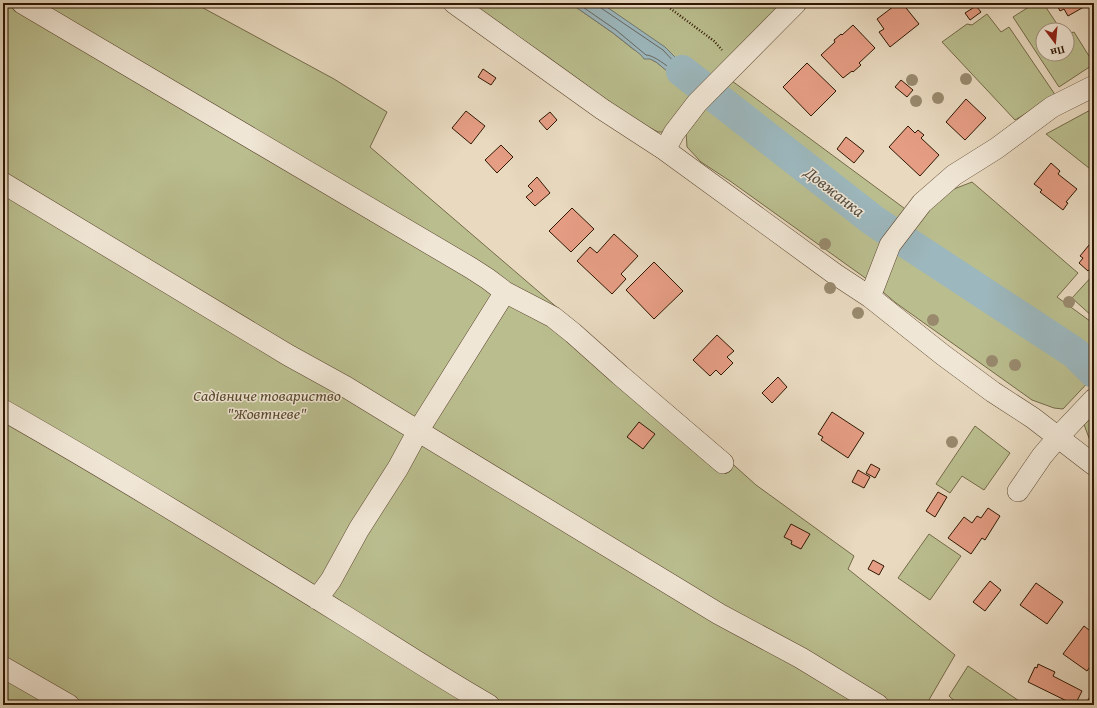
<svg xmlns="http://www.w3.org/2000/svg" width="1097" height="708" font-family="'Gentium Book Plus',serif">
<style>
.green{fill:#babe8f;stroke:#756a48}
.water{fill:#9cb7bd;stroke:#717772}
.lines{fill:none;stroke-linecap:round;stroke-linejoin:round}
.shore{stroke:#666760;stroke-width:1}
.river{stroke:#9cb7bd;stroke-width:32}
.building{fill:#e59d84;stroke:#301702}
.minor-casing{stroke:#5e4831;stroke-width:22}
.path{stroke:#301702;stroke-width:2.5;stroke-dasharray:1 2;stroke-linecap:butt}
.minor{stroke:#f0e6d5;stroke-width:21}
.tree{fill:#998a6e}
.labels{text-anchor:middle;dominant-baseline:central;stroke-width:3;stroke-linejoin:round;paint-order:stroke}
.park-label{font-size:16px;font-style:italic;fill:#59492c;stroke:#f0e6d5}
.water-label{font-size:17px;font-style:italic;fill:#564f43;stroke:#f0e6d5}
</style>
<rect width="100%" height="100%" fill="#e8d9bf"/>
<filter id="stains"><feTurbulence type="fractalNoise" baseFrequency=".005" numOctaves="4"/><feColorMatrix values="0 0 0 0 .2 0 0 0 0 .09 0 0 0 0 .02 0 0 0 .5 -.17"/></filter>
<radialGradient id="worn" r=".72"><stop offset=".6" stop-color="#630" stop-opacity="0"/><stop offset="1" stop-color="#630" stop-opacity=".3"/></radialGradient>
<path class="green" d="M3,3H194L334,79L387,112L370,147L588,334L756,485L854,556L848,569L955,655L926,705H3Z
M470,3H570L613,33L633,49L656,62L699,95L669,132H658L633,119L548,57Z
M601,3H777V8L703,85L687,69L640,31Z
M1035,3H1043L1061,30H1043V54H1067V34L1074,32L1094,64L1059,87L1013,17Z
M987,14L1001,32L1009,27L1056,96L1015,120L942,42L967,24L972,25Z
M728,78L912,214L954,189L972,182L1078,273L1057,297L1094,324V376L1063,409L1054,408L1032,400L896,303L883,292L879,276L875,285L730,181L701,162L687,147L686,132Z
M1094,108V172L1046,134Z
M1094,274V318L1072,298Z
M1094,412V444L1089,438L1082,419Z
M975,426L1010,453L984,490L962,476L950,493L936,484Z
M929,534L961,556L930,600L898,578Z
M968,666L1025,705H959L949,696Z"/>
<path class="water" d="M570,3H601L665,47L703,85L696,93L673,76L656,62L650,59H644L641,55L613,33Z"/>
<g class="lines">
<path class="shore" d="M577,3L616,30L646,55C656,55 676,74 687,80H689V78L663,50L601,8L599,3"/>
<path class="river" d="M682,71L874,221L1075,353L1094,372"/>
</g>
<path class="building" d="M898,3H902L919,24L890,47L879,32L884,29L877,19Z
M1056,3H1088L1089,4L1068,16L1064,9L1060,11Z
M976,6L981,12L970,20L965,13Z
M853,25L875,48L859,63L861,65L853,72L852,71L843,78L821,55L835,42L834,40L841,34L842,35Z
M807,63L836,91L811,116L783,87Z
M483,69L496,78L491,85L478,77Z
M901,80L913,90L907,97L895,87Z
M966,99L986,118L965,140L946,122Z
M466,111L485,126L471,144L452,128Z
M550,112L557,120L547,130L539,121Z
M908,126L915,133L918,130L924,135L921,138L939,155L920,176L889,147Z
M846,137L864,151L854,163L837,149Z
M501,145L513,157L497,173L485,160Z
M1051,163L1060,171L1058,174L1077,189L1066,202L1068,203L1063,210L1040,192L1042,190L1034,184Z
M537,177L550,193L535,206L526,197L533,191L528,186Z
M572,208L594,229L571,252L549,231Z
M614,234L638,256L621,274L626,279L612,294L577,261L590,247L597,253Z
M1094,239V257L1089,262L1093,266L1088,271L1079,263L1083,258L1080,256Z
M654,262L683,291L654,319L626,290Z
M717,335L734,351L727,357L733,363L721,375L716,370L710,376L693,360Z
M778,377L787,387L772,403L762,393Z
M832,412L864,433L848,458L821,440L823,437L818,434Z
M639,422L655,434L643,449L627,437Z
M871,464L880,469L875,478L866,473Z
M858,470L870,477L864,488L852,482Z
M938,492L947,497L935,517L926,511Z
M988,508L1000,516L985,540L982,538L971,554L948,538L964,517L972,523L977,516L981,518Z
M791,524L810,534L801,549L791,544L792,541L784,537Z
M873,560L884,566L879,575L868,569Z
M990,581L1001,590L985,611L973,602Z
M1036,583L1063,602L1047,624L1020,605Z
M1084,626L1094,634V661L1087,671L1063,654Z
M1038,664L1055,672L1053,676L1082,691L1075,705L1028,682L1035,667L1037,668Z
M1090,697L1094,701V705H1084Z"/>
<g class="lines">
<g class="minor-casing">
<path id="minor" d="M22,3L471,268L488,279L505,292L553,317L573,333L620,375L723,463
M454,3L602,109L665,150L835,274L870,297L943,355L993,392L1033,418L1094,465
M665,150L674,133L697,103L796,3
M3,183L288,355L346,387L418,431L719,614L801,658L878,705
M870,297L890,245L922,203L954,175L997,148L1052,107L1094,86
M3,410C119,476 232,546 345,616C393,646 440,677 489,705
M1018,491L1042,456L1058,437L1094,399
M317,599L331,580L359,529L398,468L418,431L505,292
M3,667L69,705"/>
</g>
<path class="path" d="M663,3L714,41L722,50"/>
<use href="#minor" class="minor"/>
</g>
<g class="tree">
<circle cx="966" cy="79" r="6"/>
<circle cx="912" cy="80" r="6"/>
<circle cx="938" cy="98" r="6"/>
<circle cx="916" cy="101" r="6"/>
<circle cx="825" cy="244" r="6"/>
<circle cx="830" cy="288" r="6"/>
<circle cx="1069" cy="302" r="6"/>
<circle cx="858" cy="313" r="6"/>
<circle cx="933" cy="320" r="6"/>
<circle cx="992" cy="361" r="6"/>
<circle cx="1015" cy="365" r="6"/>
<circle cx="952" cy="442" r="6"/>
</g>
<g class="labels">
<g class="park-label">
<text x="267" y="395">Садівниче товариство<tspan x="267" dy="18">"Жовтневе"</tspan></text>
</g>
<g class="water-label">
<text transform="translate(835 191) rotate(38)">Довжанка</text>
</g>
</g>
<rect width="1097" height="708" fill="none" stroke="#e8d9bf" stroke-width="16"/>
<rect x="4" y="4" width="1089" height="700" fill="none" stroke="#301702" stroke-width="2"/>
<rect x="8" y="8" width="1081" height="692" fill="none" stroke="#301702"/>
<g transform="translate(1055 42) rotate(164)"><circle r="19" fill="#f0e6d5" stroke="#a39381"/>
<path d="M0-3L7 15L0 10L-7 15Z" fill="#8f2418"/>
<text y="-6" font-size="11" font-weight="bold" text-anchor="middle" fill="#301702">Пн</text>
</g>
<rect width="100%" height="100%" filter="url(#stains)"/>
<rect width="100%" height="100%" fill="url(#worn)"/>
</svg>
